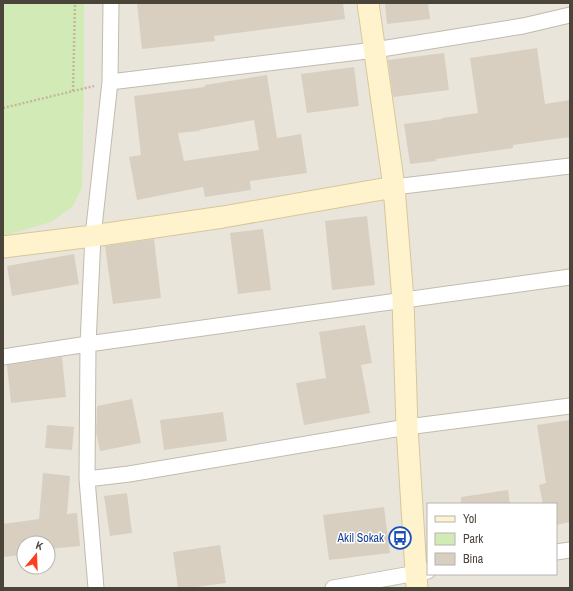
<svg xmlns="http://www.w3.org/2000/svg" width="573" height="591" font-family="'Archivo Narrow',sans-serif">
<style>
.residential{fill:#eae5da;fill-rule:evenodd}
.green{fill:#d2eab5}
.building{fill:#d8cfc1;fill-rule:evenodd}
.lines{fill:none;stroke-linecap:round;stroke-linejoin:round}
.street-casing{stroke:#c2bbae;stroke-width:17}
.secondary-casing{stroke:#d6c79b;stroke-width:23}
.path{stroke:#c4b79f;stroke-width:2.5;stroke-dasharray:2 2;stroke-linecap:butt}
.street{stroke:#fff;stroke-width:15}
.secondary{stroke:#fff3cd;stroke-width:21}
.labels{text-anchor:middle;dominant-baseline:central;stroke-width:3;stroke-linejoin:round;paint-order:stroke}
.transit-label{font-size:12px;fill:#164399;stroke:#fff;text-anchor:end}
</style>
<rect width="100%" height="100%" fill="#f6f3ec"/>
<path class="residential" d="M3,3H567L570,9V588H3ZM428,504H556V574H428ZM24,543H48V567H24Z"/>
<path class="green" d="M3,3H84V80L82,188L73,206L51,222L3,236Z"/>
<path class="building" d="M137,3H343L345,19L214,36L215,41L142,49Z
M385,3H428L430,19L387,24Z
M537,48L545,104L570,100V137L513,145V148L436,159V161L410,164L404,124L442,119V118L478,113L470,58Z
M444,53L449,90L393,97L388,60Z
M354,67L359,106L307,113L301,74Z
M267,75L277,138L301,134L307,173L250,181L251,190L205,197L203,187L137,200L129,157L141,155L134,96L205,87V85ZM254,120L259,150L184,161L178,133L200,131L199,130Z
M367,216L375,285L332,290L325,221Z
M263,229L271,290L238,294L230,233Z
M154,239L161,298L113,304L105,246Z
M74,254L79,284L12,296L7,266Z
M365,325L372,363L361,365L370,413L304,425L296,383L326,378L319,332Z
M62,357L66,397L11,403L7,365Z
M132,399L141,443L100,451L96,432L97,406Z
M223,412L227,441L164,450L160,420Z
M570,420V522L556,525V504H543L539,485L546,483L537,425Z
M47,425L74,427L72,450L45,448Z
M43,473L70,476L67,514L77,513L80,546L48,549V543H20L21,555L3,557V524L39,519Z
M508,490L510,504H461V497Z
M127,493L132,533L110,536L104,496Z
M384,507L390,553L329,560L323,515Z
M220,545L226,583L189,588H178L173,552Z"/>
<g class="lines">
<g class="street-casing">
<path id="street" d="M110,82L375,50L523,26L570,15
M394,187L570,166
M3,357L88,344L570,277
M87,479L129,474L407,427L570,406
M556,552L570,550
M96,588L87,479L88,344L93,236L110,82L111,3
M333,588L428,571"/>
</g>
<g class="secondary-casing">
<path id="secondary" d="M368,3L394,187L403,300L407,427L417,588
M3,247L93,236L223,217L394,187"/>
</g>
<path class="path" d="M73,91L75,3
M3,108L94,86"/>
<use href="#street" class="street"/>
<use href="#secondary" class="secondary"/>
</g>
<defs>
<g id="bus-ring" transform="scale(1.15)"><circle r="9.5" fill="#fff" stroke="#1a4fb4" stroke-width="1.5"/><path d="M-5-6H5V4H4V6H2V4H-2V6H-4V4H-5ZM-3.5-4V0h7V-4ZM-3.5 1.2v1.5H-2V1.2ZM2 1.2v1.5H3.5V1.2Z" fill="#1a4fb4"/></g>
</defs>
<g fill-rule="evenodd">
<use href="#bus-ring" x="400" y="538"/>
</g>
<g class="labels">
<g class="transit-label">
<text x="384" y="538">Akil Sokak</text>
</g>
</g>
<rect width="573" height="591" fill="none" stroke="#4b4439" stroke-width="8"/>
<rect x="427" y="503" width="130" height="72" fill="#ffffff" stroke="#b7b4b0"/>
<rect x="435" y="516" width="20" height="6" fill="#fff3cd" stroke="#b7b4b0"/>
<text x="463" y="523" font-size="12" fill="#4b4439">Yol</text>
<rect x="435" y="533" width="20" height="12" fill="#d2eab5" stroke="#b7b4b0"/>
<text x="463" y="543" font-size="12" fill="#4b4439">Park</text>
<rect x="435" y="553" width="20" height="12" fill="#d8cfc1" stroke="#b7b4b0"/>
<text x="463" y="563" font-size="12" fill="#4b4439">Bina</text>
<g transform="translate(36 555) rotate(19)"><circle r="19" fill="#ffffff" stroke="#b7b4b0"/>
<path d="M0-3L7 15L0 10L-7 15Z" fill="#fc3f1d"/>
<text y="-6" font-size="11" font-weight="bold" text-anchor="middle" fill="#4b4439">K</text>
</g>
</svg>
